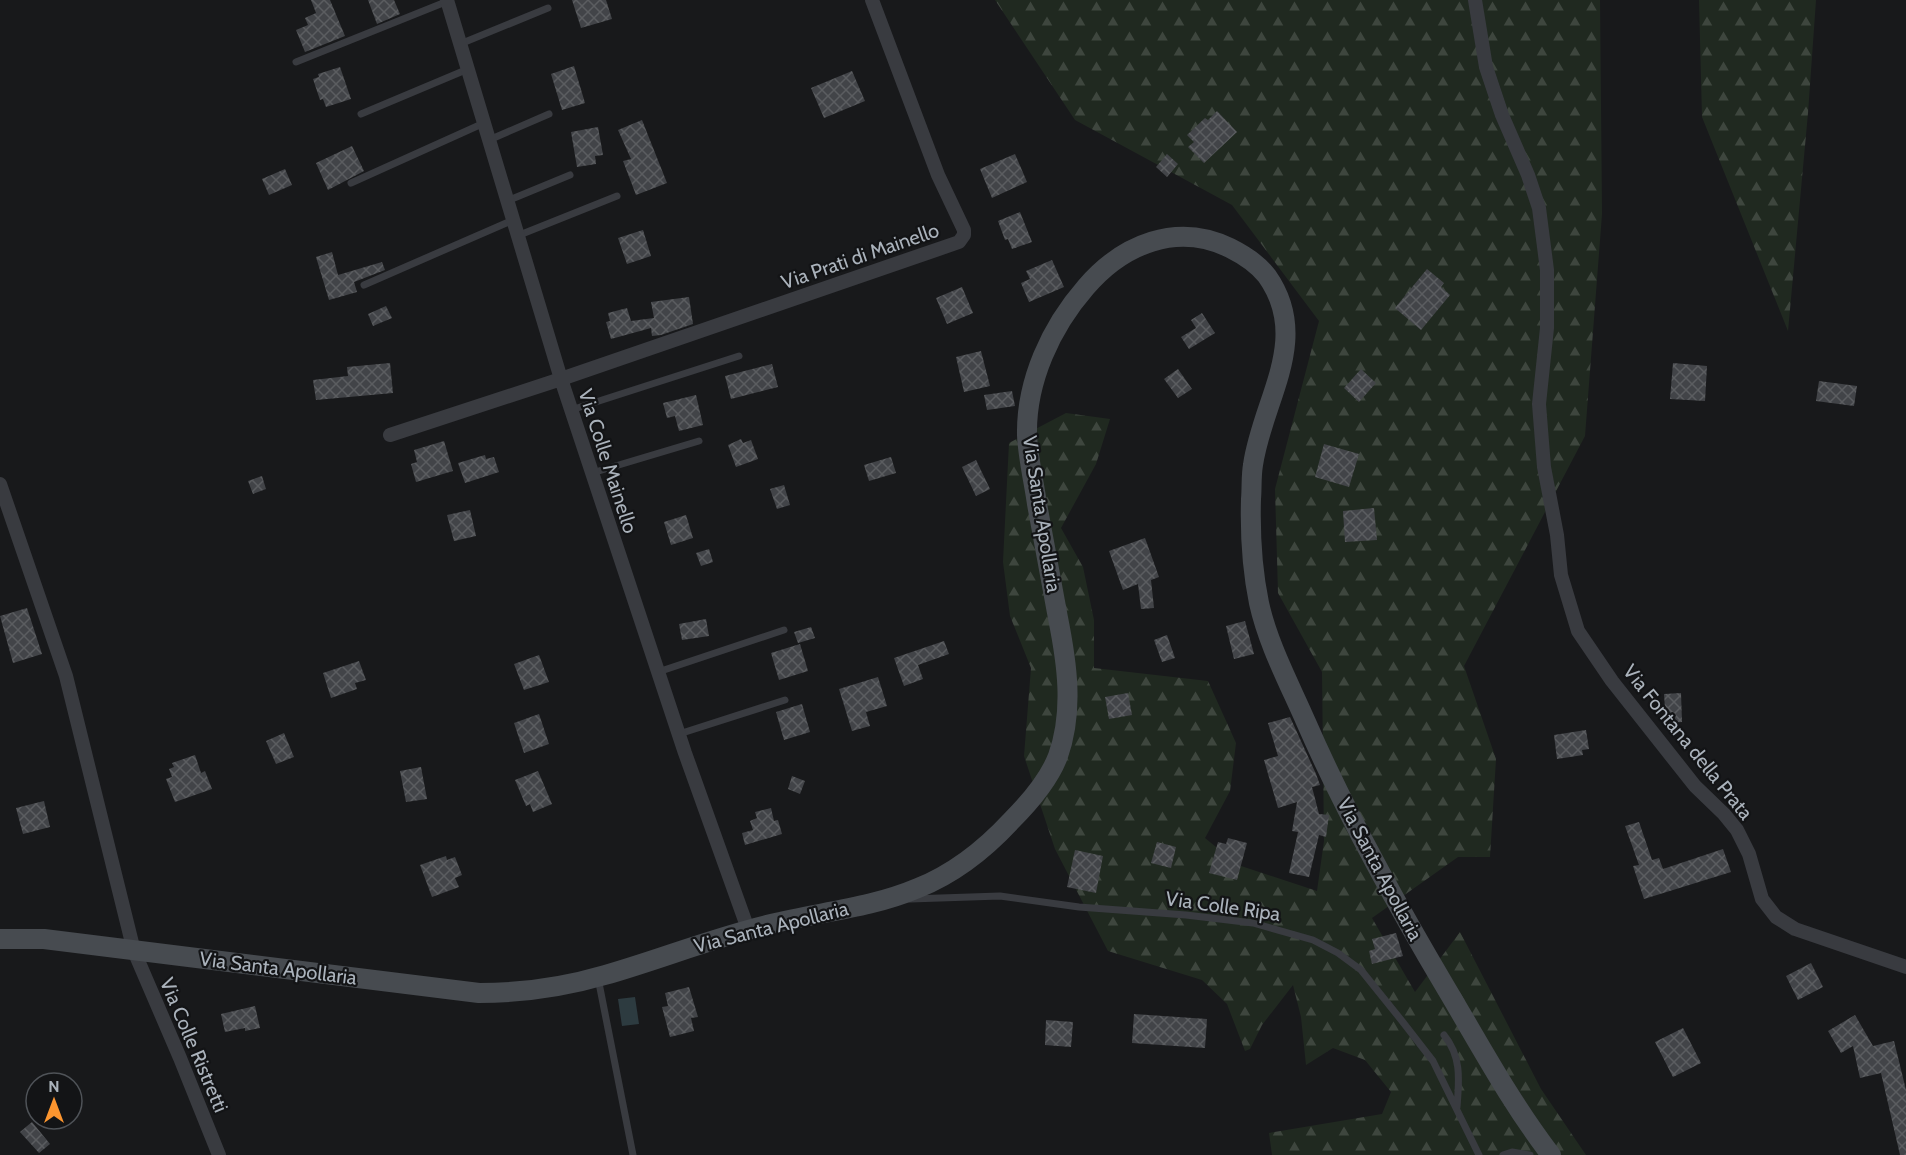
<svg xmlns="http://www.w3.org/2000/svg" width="1906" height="1155" font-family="Cabin,sans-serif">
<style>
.forest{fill:url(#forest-firs)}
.water{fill:#2d3b40}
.building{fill:url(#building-cross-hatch)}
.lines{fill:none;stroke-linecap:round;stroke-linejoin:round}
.lane{stroke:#393b40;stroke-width:7}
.street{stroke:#393b40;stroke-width:14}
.secondary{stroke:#474b50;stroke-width:20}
.labels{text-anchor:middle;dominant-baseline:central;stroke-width:4.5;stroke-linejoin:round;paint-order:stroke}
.street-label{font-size:20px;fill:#aab2bb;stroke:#131416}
</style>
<defs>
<pattern id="forest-firs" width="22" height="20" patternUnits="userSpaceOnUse" patternTransform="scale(1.5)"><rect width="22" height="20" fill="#202920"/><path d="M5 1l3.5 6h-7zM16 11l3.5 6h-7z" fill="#3e463e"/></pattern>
<pattern id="building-cross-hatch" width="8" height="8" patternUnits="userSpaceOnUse" patternTransform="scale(1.5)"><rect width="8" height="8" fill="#424448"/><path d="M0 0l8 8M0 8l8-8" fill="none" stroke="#5b5d60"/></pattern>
</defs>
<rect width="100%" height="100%" fill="#18191b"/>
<path class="forest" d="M995,0H1600L1602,214L1585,436L1464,666L1496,759L1490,857H1458L1372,918L1415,992L1460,932L1541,1089L1586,1155H1272L1269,1133L1382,1114L1391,1092L1365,1060L1333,1048L1306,1065L1301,1017L1293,985L1262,1025L1250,1049L1245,1051L1227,1004L1202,980L1108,951L1055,849L1024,756L1031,668L1010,616L1003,562L1009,443L1066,413L1110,419L1096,464L1061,528L1083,567L1094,620V668L1208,681L1236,743L1230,791L1205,838L1238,865L1317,891L1324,841L1322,672L1278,593L1275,489L1319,321L1232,205L1075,120Z
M1699,0H1816L1808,113L1788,331L1702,117Z"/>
<path class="water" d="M635,997L639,1024L622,1026L618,999Z"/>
<path class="building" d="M311,0H330L345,36L305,52L296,30L308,25L305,18L316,13Z
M368,0H394L400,14L377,24Z
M572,0H606L612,19L581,28Z
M574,66L585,103L562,110L551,74Z
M340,67L351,99L326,107L323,99L320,100L313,79L319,77L318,74Z
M852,71L865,101L824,118L811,88Z
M1217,111L1237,132L1204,163L1188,147L1194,142L1187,135L1205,118L1208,120Z
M642,120L667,183L636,195L623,161L631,159L618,130Z
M598,127L603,155L595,156L596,164L577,167L571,132Z
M352,146L364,171L328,190L316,163Z
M1015,154L1027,182L992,198L980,169Z
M1167,154L1178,164L1167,177L1156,167Z
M285,169L292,185L269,195L262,179Z
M1020,212L1032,242L1012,249L1008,239L1005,240L998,221Z
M643,230L651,256L627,264L618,238Z
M332,252L338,275L382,262L385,270L354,282L357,292L329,300L316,257Z
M1052,260L1064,287L1029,302L1021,283L1030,279L1026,271Z
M1427,269L1444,283L1441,287L1450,295L1421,330L1395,308Z
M962,287L973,313L947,324L936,298Z
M689,297L693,324L661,335L652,336L651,328L611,339L606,322L610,321L608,313L627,308L631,321L654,318L651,302Z
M386,306L392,318L373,326L368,314Z
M1202,313L1215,333L1189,349L1181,337L1196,328L1191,320Z
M981,351L990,386L964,392L956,357Z
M390,363L393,393L316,400L313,380L348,376L347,367Z
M1673,363L1707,366L1705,401L1670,399Z
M772,364L778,387L731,399L725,376Z
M1178,369L1192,389L1178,398L1164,379Z
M1361,369L1376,383L1359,402L1344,388Z
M1819,381L1857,386L1854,406L1816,401Z
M1012,391L1015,406L987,410L984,395Z
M696,395L703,425L679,431L675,416L667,418L663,403Z
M741,439L743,443L751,440L758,459L736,467L728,445Z
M444,441L453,471L416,482L411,464L417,462L414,450Z
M1324,444L1359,454L1349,487L1315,477Z
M485,455L486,459L494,457L499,472L465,483L458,463Z
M891,457L896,473L869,481L864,465Z
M976,460L990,489L976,496L962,467Z
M262,476L266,489L253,494L248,481Z
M784,485L790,505L777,509L770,489Z
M1374,508L1377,540L1345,542L1343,511Z
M470,510L476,536L454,541L447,515Z
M686,515L693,538L671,545L664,522Z
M1145,538L1159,577L1151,580L1154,608L1141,609L1138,584L1123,590L1109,551Z
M709,549L713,562L701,566L696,553Z
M27,608L42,654L13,663L0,616Z
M706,619L709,636L682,640L679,624Z
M1245,621L1254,654L1234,659L1226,626Z
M811,627L815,638L798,643L794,632Z
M1167,635L1175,658L1162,662L1154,640Z
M944,641L949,654L918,665L923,679L904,686L894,658Z
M800,644L808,671L779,680L771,653Z
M539,655L549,682L524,690L514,664Z
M359,661L366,680L355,683L357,689L331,698L323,673Z
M878,677L887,706L866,712L870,726L852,731L839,689Z
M1128,693L1132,715L1109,719L1105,697Z
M1681,693L1682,722L1666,723L1664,694Z
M802,704L810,732L784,740L776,712Z
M539,714L549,744L524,753L514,723Z
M1290,717L1316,774L1320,785L1312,787L1319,814L1329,815L1326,837L1319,835L1309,877L1289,873L1298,832L1292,831L1297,802L1278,808L1264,760L1278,756L1268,723Z
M1586,730L1589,749L1582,750L1583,755L1557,759L1554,735Z
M284,733L294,757L276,764L266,741Z
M195,755L201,773L205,771L212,789L175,802L166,779L172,777L169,769L174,767L172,763Z
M421,767L427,799L406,802L400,771Z
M538,771L552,804L533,812L530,804L526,806L515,780Z
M792,776L805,781L800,794L788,789Z
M44,801L50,827L23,834L16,808Z
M771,808L774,821L778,820L782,834L745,845L742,833L753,830L750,821L757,818L755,812Z
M1639,822L1652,860L1659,858L1663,869L1723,849L1731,872L1644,899L1633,866L1639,865L1625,826Z
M1228,838L1247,843L1237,880L1209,873L1218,842L1226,844Z
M1157,842L1176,847L1171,868L1151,863Z
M1075,850L1103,856L1096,893L1067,887Z
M446,856L447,860L455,857L462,875L455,878L459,887L432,897L420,865Z
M1396,933L1403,956L1372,964L1369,951L1375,949L1372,939Z
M1811,963L1823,987L1798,1000L1786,976Z
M689,987L698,1017L691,1018L694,1031L670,1037L662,1007L668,1006L665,993Z
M255,1006L260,1028L245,1031V1028L225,1032L221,1014Z
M1134,1014L1207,1019L1205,1048L1132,1043Z
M1855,1015L1873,1046L1894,1041L1906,1090V1155H1900L1881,1073L1860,1078L1853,1046L1841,1053L1828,1031Z
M1046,1020L1073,1022L1071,1047L1045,1045Z
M1683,1028L1701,1063L1673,1077L1655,1042Z
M32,1122L50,1144L39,1153L20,1132Z"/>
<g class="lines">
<path class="lane" d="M460,44L548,8
M296,62L448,1
M361,114L468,69
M489,140L549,114
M351,183L484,123
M507,201L570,175
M517,236L617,196
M364,285L513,220
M571,410L739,356
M592,473L699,441
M658,672L784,630
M679,734L785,700
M910,899L1000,896L1079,907L1186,915L1253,923L1313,940L1338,953L1361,970L1402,1021L1433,1061L1479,1155
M598,978L633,1155
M1444,1035C1462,1057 1459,1081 1457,1107
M1503,1155L1512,1152L1530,1155"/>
<path class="street" d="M447,0L561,379L685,753L748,929
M1475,0L1486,67L1502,115L1528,175L1539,208L1547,270V328L1539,404L1544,467L1557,535L1561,575L1578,631L1612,681L1695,786L1724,814L1737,830L1749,854L1762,899L1776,917L1795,929L1906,967
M390,435L561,379L959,242L964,235V230L938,175L872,0
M0,484L66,676L134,951L180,1058L219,1155"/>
<path class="secondary" d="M0,939H44L479,993C522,993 564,987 605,975C661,959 715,937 771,924C820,912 871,908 918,888C953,874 985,849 1011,821C1029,803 1049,780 1058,756C1074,711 1067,663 1058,618C1051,580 1044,542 1037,504C1034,482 1028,458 1027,435C1026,381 1051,327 1086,287C1123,244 1177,222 1230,248C1244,255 1257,263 1267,276C1312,340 1262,400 1253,465C1251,476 1252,488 1251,499C1250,534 1252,569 1259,603C1268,644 1289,683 1306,722C1346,814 1395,902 1446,988C1480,1045 1511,1103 1551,1155"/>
</g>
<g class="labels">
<g class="street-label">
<text transform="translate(860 256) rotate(-19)">Via Prati di Mainello</text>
<text transform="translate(608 461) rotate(72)">Via Colle Mainello</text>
<text transform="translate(1042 514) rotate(81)">Via Santa Apollaria</text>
<text transform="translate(1688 742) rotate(51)">Via Fontana della Prata</text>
<text transform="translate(1380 869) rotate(62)">Via Santa Apollaria</text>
<text transform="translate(1223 906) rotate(8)">Via Colle Ripa</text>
<text transform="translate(771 927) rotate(-14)">Via Santa Apollaria</text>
<text transform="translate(278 968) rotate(7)">Via Santa Apollaria</text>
<text transform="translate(194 1045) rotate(67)">Via Colle Ristretti</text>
</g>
</g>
<g transform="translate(54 1101)"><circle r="28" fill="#131416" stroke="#4f5358" stroke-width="1.5"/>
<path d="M0-4.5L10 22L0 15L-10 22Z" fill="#fc952f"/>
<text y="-9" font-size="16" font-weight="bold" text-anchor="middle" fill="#aab2bb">N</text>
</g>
</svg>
